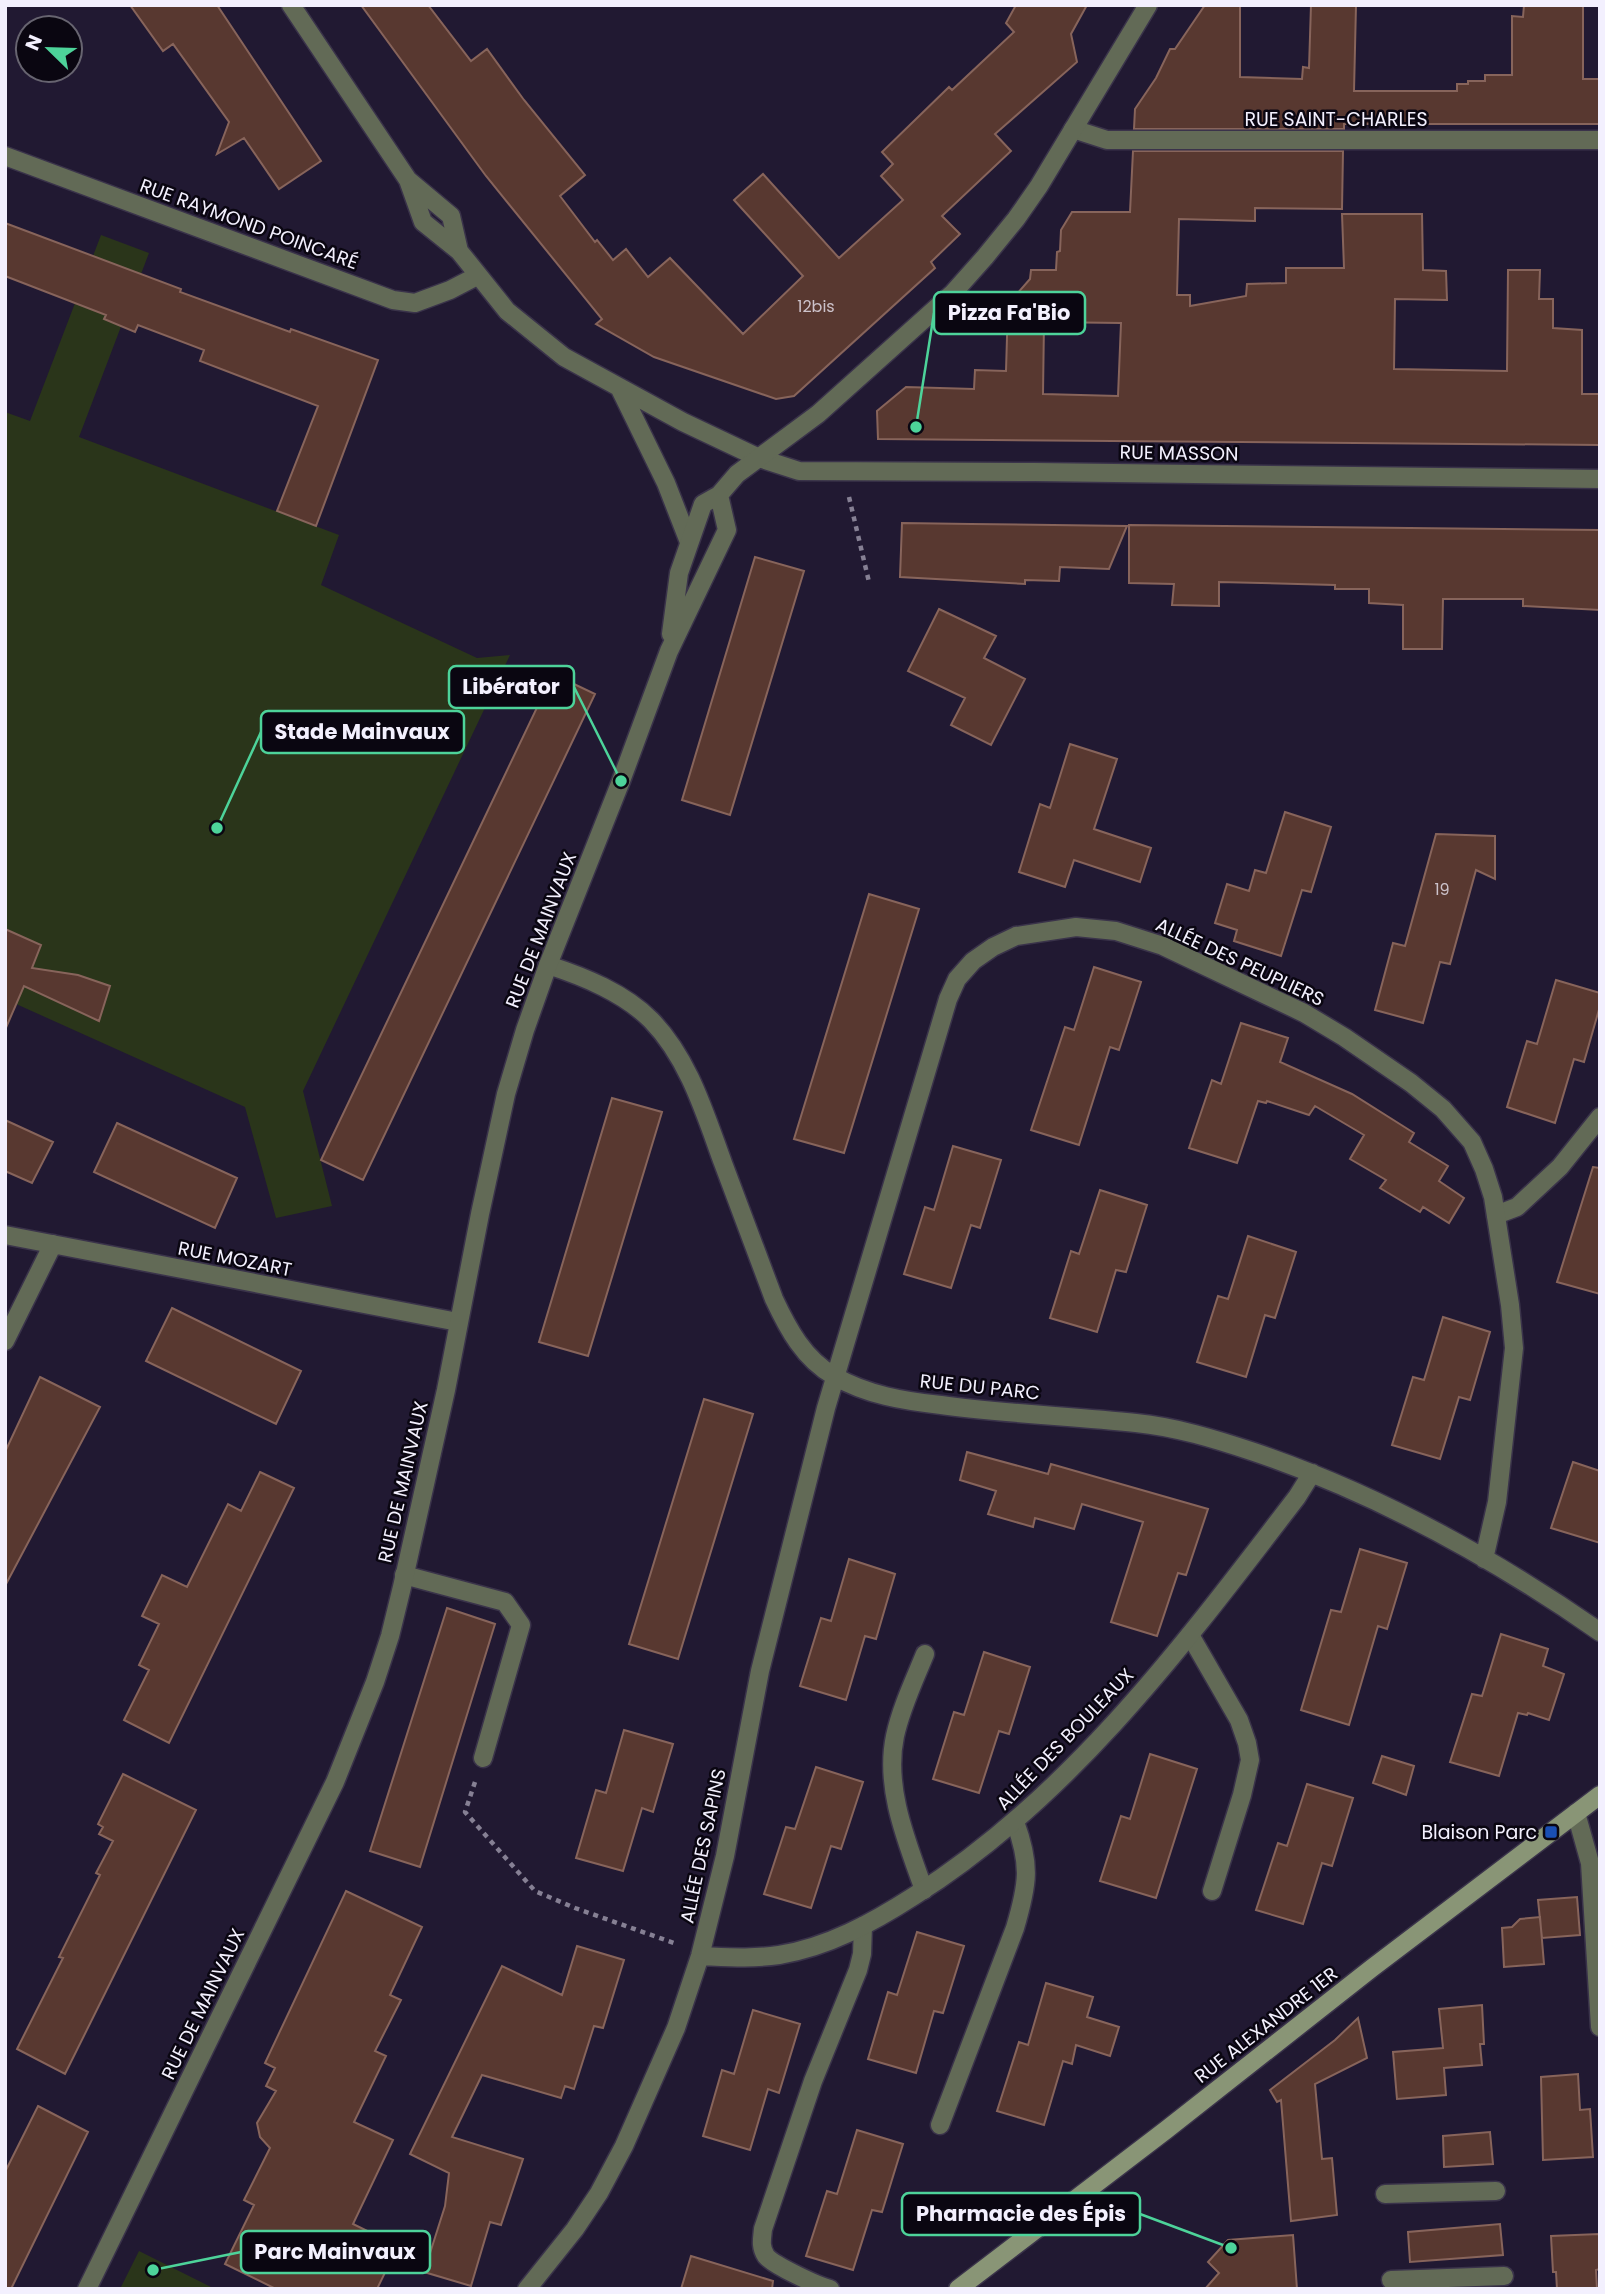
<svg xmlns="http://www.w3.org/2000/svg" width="1605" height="2294" font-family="Poppins,sans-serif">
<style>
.green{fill:#2a351a}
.building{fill:#583830;stroke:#87645b;stroke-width:2;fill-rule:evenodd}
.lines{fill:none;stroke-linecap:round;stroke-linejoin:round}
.service-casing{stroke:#3a334a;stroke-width:21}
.minor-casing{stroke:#3a334a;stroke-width:21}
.tertiary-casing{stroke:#3a334a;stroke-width:21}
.secondary-casing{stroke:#3a334a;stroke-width:21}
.path{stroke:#868094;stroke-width:4.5;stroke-dasharray:5 5;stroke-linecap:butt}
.service{stroke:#626a56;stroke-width:18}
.minor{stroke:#626a56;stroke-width:18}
.tertiary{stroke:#626a56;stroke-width:18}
.secondary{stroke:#899576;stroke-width:18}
.transit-dot{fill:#1a4fb4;stroke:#0a0611;stroke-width:2.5}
.labels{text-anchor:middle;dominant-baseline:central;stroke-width:5;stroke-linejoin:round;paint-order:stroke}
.number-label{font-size:16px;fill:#ccc2ca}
.street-label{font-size:19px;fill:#f3f0fe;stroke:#0a0611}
.poi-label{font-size:19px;fill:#f3f0fe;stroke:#0a0611;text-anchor:end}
.leader{fill:none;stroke:#4dd39a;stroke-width:2.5}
.callout-dot{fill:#4dd39a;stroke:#0a0611;stroke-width:2.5}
.callout{fill:#0a0611;stroke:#4dd39a;stroke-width:2.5}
.callout-label{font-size:21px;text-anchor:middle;font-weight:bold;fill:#f3f0fe}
</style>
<rect width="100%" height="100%" fill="#211932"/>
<path class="green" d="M101,235L149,253L79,437L339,535L321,585L477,658L510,655L303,1091L332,1206L276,1218L245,1107L5,999V412L30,421Z
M139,2251L215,2289H120Z"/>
<path class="building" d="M130,5H217L321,161L279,189L244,138L217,154L229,122L173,44L163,51Z
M361,5H428L471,61L487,49L524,100L585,175L560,196L595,242L597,240L613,260L626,249L648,277L670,258L743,334L803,276L734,200L763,174L839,258L903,200L881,176L893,164L882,152L949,87L952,90L1014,32L1006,23L1016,5H1087L1071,34L1077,62L995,134L1011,151L942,216L960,234L931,262L935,268L794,396L776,399L654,357L596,324L602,319L486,176Z
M1205,5H1240V77L1302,79L1303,67L1309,68L1311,5H1356L1354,91H1457V84H1468V81H1485V75H1512V16L1523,17L1524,5H1583V79H1600V124H1344V129H1134L1135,109L1156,78L1170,49H1175Z
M1133,151H1343L1342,209L1255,208V221L1179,219L1177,295H1190V306L1246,296L1247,284L1286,283V268H1344L1342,214H1422L1423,270L1446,271L1447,300L1395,299L1394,369L1507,371L1508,270H1540L1539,299H1553V328L1582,330V394H1600V445L878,439L877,411L906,387L974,389L975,370L1006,371L1008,304L1030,279L1031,270H1056L1057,252L1060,251L1061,230L1072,212H1130ZM1044,322L1121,323L1118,396L1043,394Z
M5,223L181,289L180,292L290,332L291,329L378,360L316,526L277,511L318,406L200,361L204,350L138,325L135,332L104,319L106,315L5,276Z
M902,523L971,524L1127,526L1109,569L1060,567L1059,581L1025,580V584L900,577Z
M1129,525L1599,530L1600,610L1523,606V599H1443L1442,649H1403V605L1369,603V589H1335V585L1219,582V606L1172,605L1174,584L1129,583Z
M755,557L804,571L730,815L682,800Z
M939,609L996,636L984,658L1025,679L991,745L951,725L965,698L908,671Z
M553,674L595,694L363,1180L321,1160Z
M1070,744L1117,759L1094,829L1151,848L1140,882L1074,860L1065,887L1019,872L1040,804L1050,808Z
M1285,812L1331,827L1311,892L1302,890L1281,956L1234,941L1237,930L1215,923L1227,884L1249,891L1255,870L1266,873Z
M1436,834L1495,836V879L1476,870L1450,964L1440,962L1423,1023L1375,1010L1393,943L1405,946Z
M869,894L919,909L844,1153L794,1139Z
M5,929L41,945L32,968L78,975L110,986L99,1021L24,986L5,1030Z
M1094,967L1141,982L1119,1050L1110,1047L1079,1145L1031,1130L1065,1027L1074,1030Z
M1556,980L1600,993V1006L1584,1062L1574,1059L1555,1123L1507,1107L1527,1041L1537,1044Z
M1241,1023L1288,1038L1280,1062L1352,1094L1414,1133L1409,1142L1448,1166L1439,1181L1464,1198L1449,1223L1423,1207L1420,1212L1380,1188L1386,1180L1350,1159L1364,1135L1315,1106L1309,1115L1267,1101L1266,1103L1258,1101L1237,1163L1189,1148L1212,1080L1221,1084Z
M612,1098L662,1112L588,1356L539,1342Z
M5,1120L53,1142L32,1183L5,1171Z
M117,1123L237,1178L215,1228L94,1172Z
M953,1146L1001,1160L980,1228L971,1225L951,1288L904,1274L925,1207L934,1210Z
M1593,1167L1600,1168V1294L1557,1282Z
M1100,1190L1147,1205L1126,1272L1116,1270L1097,1332L1050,1318L1071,1251L1079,1254Z
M1248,1236L1296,1252L1275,1318L1265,1315L1246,1377L1197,1362L1218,1296L1228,1299Z
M172,1308L301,1371L276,1424L146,1361Z
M1443,1317L1490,1332L1470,1400L1459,1397L1440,1459L1392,1445L1413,1377L1424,1380Z
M40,1377L100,1407L5,1586V1452Z
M704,1399L753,1414L678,1659L629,1644Z
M967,1452L1048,1474L1051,1464L1208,1509L1186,1575L1178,1573L1157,1636L1111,1622L1143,1522L1082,1504L1074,1529L1035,1518L1033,1527L988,1514L996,1491L960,1480Z
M1573,1462L1600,1471V1543L1551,1528Z
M260,1472L294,1488L169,1743L124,1720L149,1670L139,1665L159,1624L142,1616L162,1575L187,1587L228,1504L241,1511Z
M1360,1549L1407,1563L1387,1629L1378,1626L1349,1725L1301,1710L1331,1610L1341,1612Z
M849,1559L895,1574L876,1639L865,1636L846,1700L800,1686L821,1618L831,1621Z
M447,1608L495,1624L420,1867L370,1851Z
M1501,1634L1548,1649L1543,1666L1564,1674L1549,1720L1528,1713L1527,1715L1518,1713L1499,1776L1450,1762L1472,1694L1482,1696Z
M984,1652L1030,1667L1009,1734L999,1731L979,1793L933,1779L954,1712L964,1715Z
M624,1730L673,1744L653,1812L642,1808L623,1871L576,1858L596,1790L606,1793Z
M1150,1754L1197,1769L1156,1898L1100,1881L1121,1816L1130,1819Z
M1382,1756L1414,1766L1406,1795L1373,1783Z
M816,1767L863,1782L841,1849L831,1846L811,1908L764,1894L786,1827L795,1829Z
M123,1774L196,1810L65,2074L17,2049L63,1958L59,1957L100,1875L96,1873L113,1841L99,1834L103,1827L98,1824Z
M1307,1784L1353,1798L1332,1866L1322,1863L1303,1924L1256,1910L1278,1843L1287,1846Z
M346,1891L422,1927L390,1995L401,2000L375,2051L386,2056L354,2122L393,2140L353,2224L398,2246L377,2289H276L225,2264L254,2205L244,2200L270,2148L260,2137L257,2123L276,2091L266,2086L275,2068L265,2063Z
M1577,1897L1580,1935L1542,1938L1538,1900Z
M1540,1917L1544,1964L1504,1967L1502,1928L1512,1927L1520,1919Z
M917,1932L964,1946L943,2013L934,2011L916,2073L868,2059L888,1992L897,1995Z
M577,1946L624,1960L603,2028L594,2026L574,2089L565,2086L561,2098L482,2075L452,2137L523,2159L501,2225L490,2222L471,2286L424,2272L445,2206L449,2173L410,2154L502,1966L562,1995Z
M1046,1983L1093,1997L1087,2017L1119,2027L1110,2056L1076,2045L1072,2064L1063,2061L1044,2125L997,2111L1019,2042L1028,2045Z
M1482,2005L1484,2044H1480L1482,2065L1444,2068L1446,2095L1397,2099L1393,2052L1443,2048L1439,2009Z
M753,2010L800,2024L779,2093L768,2089L750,2150L703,2136L722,2070L734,2074Z
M1358,2018L1367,2058L1315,2084L1322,2159L1332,2158L1337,2215L1291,2221L1281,2100L1277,2102L1270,2090L1335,2040Z
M1578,2074L1580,2110L1590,2109L1593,2157L1543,2160L1541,2077Z
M38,2106L88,2132L11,2289H5V2172Z
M857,2130L903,2144L882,2212L872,2210L853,2270L806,2256L827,2191L837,2194Z
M1490,2132L1493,2164L1444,2167L1443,2136Z
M1500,2224L1503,2255L1410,2262L1408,2232Z
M1599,2234L1600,2269L1596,2270L1597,2289H1557L1556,2272H1553L1551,2236Z
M1293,2235L1297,2289H1205L1219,2273L1208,2262L1228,2240Z
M691,2256L773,2281L772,2289H681Z"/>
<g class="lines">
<g class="service-casing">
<path id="service" d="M1496,1215L1517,1207L1560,1167L1600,1117
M404,1575L505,1602L521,1625L483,1758
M1190,1635L1239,1720L1247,1743L1250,1760L1242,1795L1212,1891
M1576,1813L1590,1863L1600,2027
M924,1890C907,1842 884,1788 895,1736C901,1708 914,1681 925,1654
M940,2125L1015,1928C1028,1884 1031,1865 1015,1822
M1385,2194L1496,2191
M1391,2280L1504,2276
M830,2289C818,2286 773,2265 766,2256C760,2247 762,2239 763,2229L813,2081L858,1970L862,1954L863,1926"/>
</g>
<g class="minor-casing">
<path id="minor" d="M291,5L408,180L423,222L459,251L507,311L564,357L683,422L759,458L799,471L1035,472L1600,479
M1073,129L1107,140H1600
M5,156L393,300L415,303L450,290L477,276
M408,180L451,216L459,251
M620,389L666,483L689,542
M548,965C585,977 624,993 651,1020C689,1059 705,1114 723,1163C740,1208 757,1253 774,1299C788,1329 804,1359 834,1376C867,1395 904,1401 941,1405C1006,1414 1071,1416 1136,1423C1176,1427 1215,1439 1254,1452C1375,1493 1495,1559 1600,1632
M5,1235L458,1322
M5,1341L53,1244
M700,1956C726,1957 752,1959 779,1955C828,1947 872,1923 914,1896C1071,1797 1185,1643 1297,1497L1312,1473
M527,2289L575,2229L599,2193L624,2146L676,2028L700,1956L725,1856L760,1671L826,1408L948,999L957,979L973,961L993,947L1016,936L1076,927L1116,931L1163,946L1304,1013L1344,1037L1411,1083L1443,1109L1472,1142L1484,1169L1493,1197L1510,1305L1514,1348L1497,1502L1484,1559"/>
</g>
<g class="tertiary-casing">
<path id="tertiary" d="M671,634L679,573L703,504L719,495L737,474L818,414L953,293L985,257L1016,219L1039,186L1148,5
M87,2289L335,1782L375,1682L390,1636L402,1587L446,1390L480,1214L506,1094L525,1030L548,965L621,781L669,651L727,530L719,495"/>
</g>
<g class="secondary-casing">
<path id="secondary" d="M958,2289L1166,2130L1372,1968L1600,1795"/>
</g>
<path class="path" d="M849,497L869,582
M475,1782L465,1812L535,1891L575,1908L674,1943"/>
<use href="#service" class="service"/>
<use href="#minor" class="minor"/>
<use href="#tertiary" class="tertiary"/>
<use href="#secondary" class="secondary"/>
</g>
<rect class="transit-dot" x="1544" y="1825" width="14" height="14" rx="3.5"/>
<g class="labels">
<g class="number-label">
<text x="816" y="306">12bis</text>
<text x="1442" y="889">19</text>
</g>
<g class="street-label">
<text x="1336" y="119">RUE SAINT-CHARLES</text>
<text transform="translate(249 224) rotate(20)">RUE RAYMOND POINCARÉ</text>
<text transform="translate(1179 453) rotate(1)">RUE MASSON</text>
<text transform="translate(541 930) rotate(-69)">RUE DE MAINVAUX</text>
<text transform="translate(1240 962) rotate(25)">ALLÉE DES PEUPLIERS</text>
<text transform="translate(235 1259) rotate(11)">RUE MOZART</text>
<text transform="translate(980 1387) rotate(6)">RUE DU PARC</text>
<text transform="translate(403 1482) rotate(-77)">RUE DE MAINVAUX</text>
<text transform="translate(1065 1739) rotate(-46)">ALLÉE DES BOULEAUX</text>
<text transform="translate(703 1846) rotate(-78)">ALLÉE DES SAPINS</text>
<text transform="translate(203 2004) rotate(-64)">RUE DE MAINVAUX</text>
<text transform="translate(1266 2025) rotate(-38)">RUE ALEXANDRE 1ER</text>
</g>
<g class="poi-label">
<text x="1537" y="1832">Blaison Parc</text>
</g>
</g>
<path class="leader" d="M916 427L934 313M621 781L574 687M217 828L261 732M1231 2248L1140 2214M153 2270L241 2252"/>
<g class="callout-dot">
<circle cx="916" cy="427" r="7"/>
<circle cx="621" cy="781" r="7"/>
<circle cx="217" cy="828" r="7"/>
<circle cx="1231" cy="2248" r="7"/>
<circle cx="153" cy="2270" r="7"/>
</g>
<g class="callout">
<rect x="934" y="292" width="151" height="42" rx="7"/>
<rect x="449" y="666" width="125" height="42" rx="7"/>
<rect x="261" y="711" width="203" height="42" rx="7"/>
<rect x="902" y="2193" width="238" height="42" rx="7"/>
<rect x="241" y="2231" width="189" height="42" rx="7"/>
</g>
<g class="callout-label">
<text x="1009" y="320">Pizza Fa'Bio</text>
<text x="511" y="694">Libérator</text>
<text x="362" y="739">Stade Mainvaux</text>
<text x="1021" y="2221">Pharmacie des Épis</text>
<text x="335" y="2259">Parc Mainvaux</text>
</g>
<rect width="1605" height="2294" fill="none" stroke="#f3f0fe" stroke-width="14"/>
<g transform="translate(49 49) rotate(293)"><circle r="33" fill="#0a0611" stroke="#676470" stroke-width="2"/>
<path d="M0-5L12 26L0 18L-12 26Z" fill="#4dd39a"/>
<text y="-10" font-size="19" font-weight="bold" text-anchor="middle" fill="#f3f0fe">N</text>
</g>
</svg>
